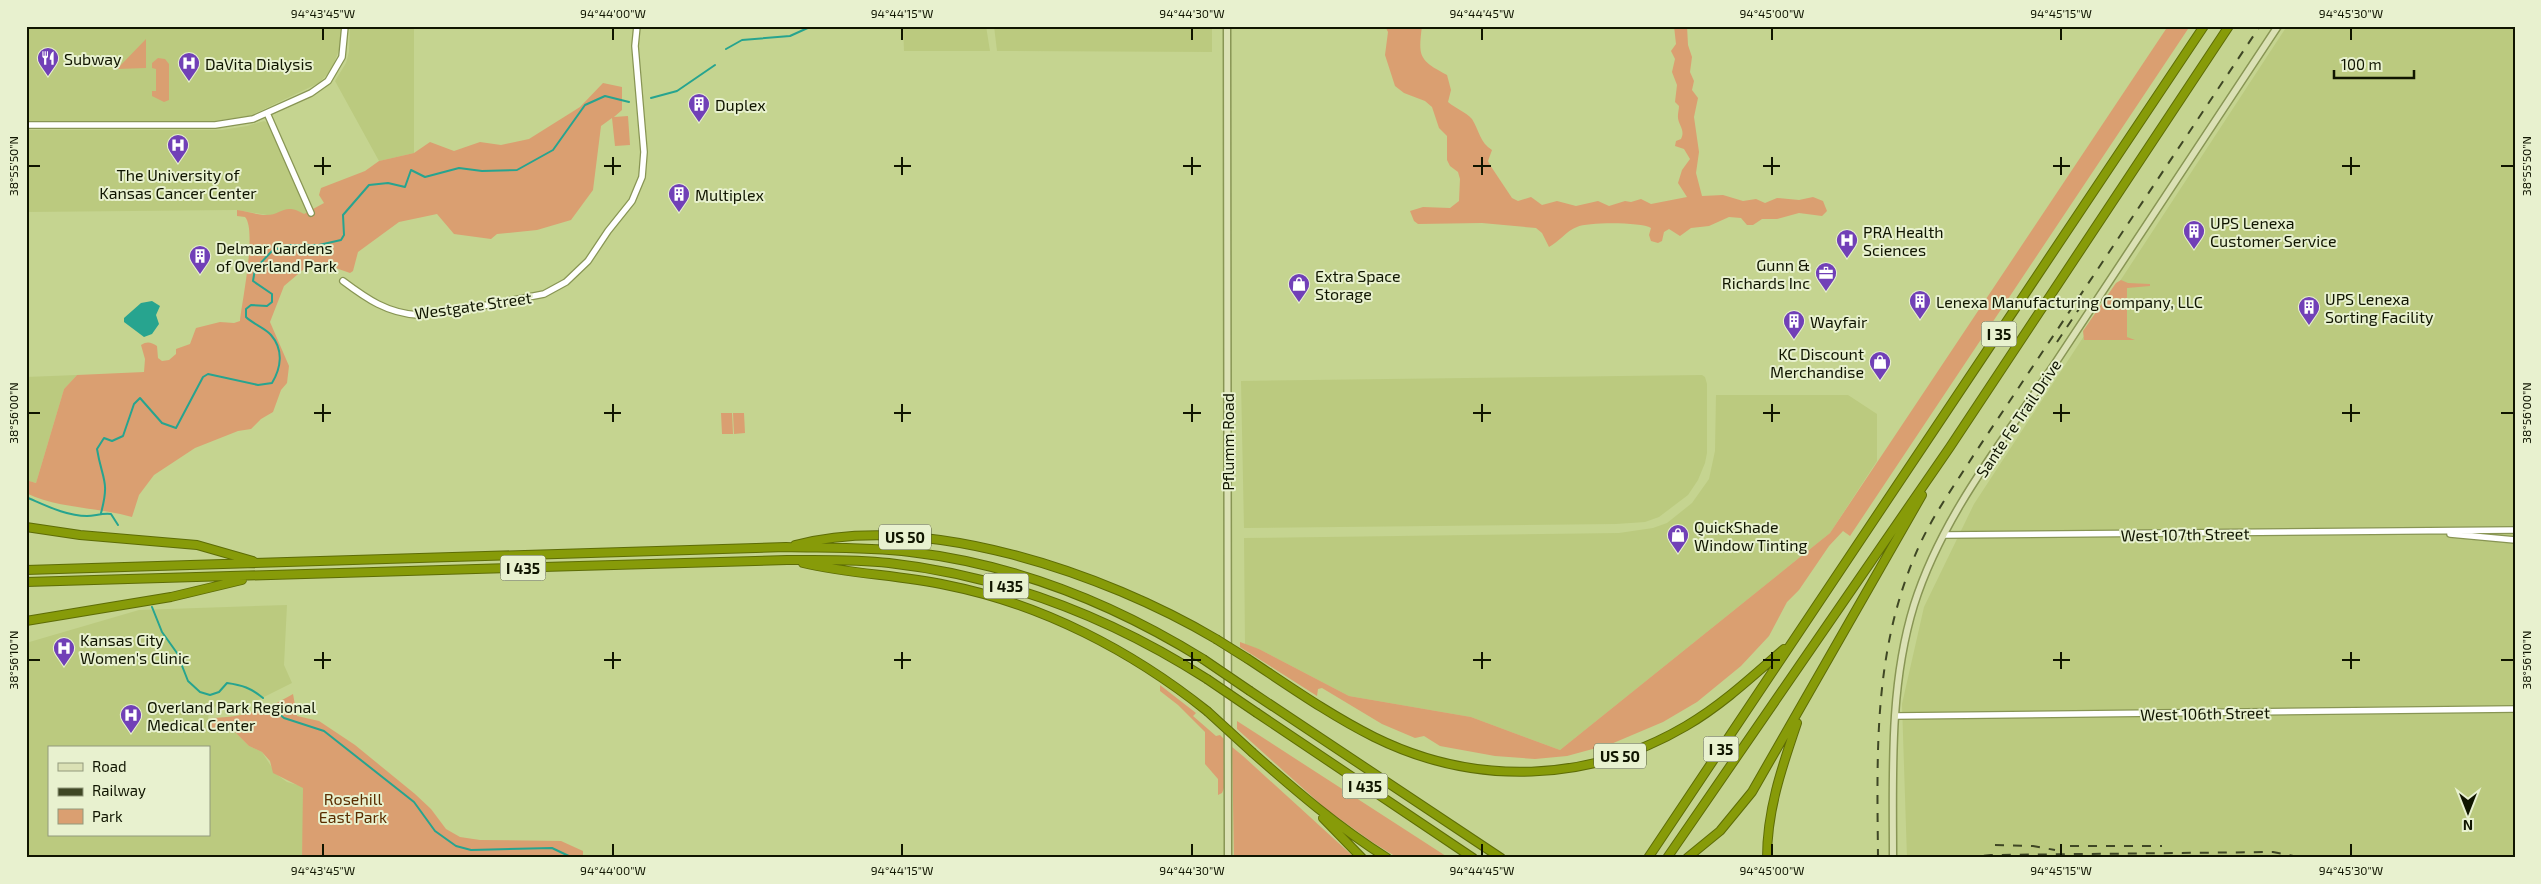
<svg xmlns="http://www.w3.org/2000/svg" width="2541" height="884" font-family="'Exo 2',sans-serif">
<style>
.built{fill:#bbca7f;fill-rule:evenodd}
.green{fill:#da9f71}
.water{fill:#27a48f}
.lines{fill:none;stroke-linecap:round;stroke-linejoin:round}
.stream{stroke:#27a48f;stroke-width:2}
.tertiary-casing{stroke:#889554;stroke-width:8}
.secondary-casing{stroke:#889554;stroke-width:9}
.motorway-casing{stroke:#5d6c06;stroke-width:10}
.tertiary{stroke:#fff;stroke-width:5.5}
.secondary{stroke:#dbe1b5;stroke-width:6}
.motorway{stroke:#879b09;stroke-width:8}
.rail{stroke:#3f4725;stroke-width:2;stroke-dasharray:9 9;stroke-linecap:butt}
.motorway-bridge-casing{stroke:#5d6c06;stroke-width:10;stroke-linecap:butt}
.motorway-bridge{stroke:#879b09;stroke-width:8}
.ticks{fill:none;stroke:#101500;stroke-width:2}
.labels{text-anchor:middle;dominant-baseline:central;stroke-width:4;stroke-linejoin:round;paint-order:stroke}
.shield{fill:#e8f1cf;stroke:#51573e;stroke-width:1}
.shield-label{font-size:15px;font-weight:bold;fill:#101500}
.poi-label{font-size:16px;fill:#101500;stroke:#e8f1cf;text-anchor:start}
.street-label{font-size:16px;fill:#101500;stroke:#e8f1cf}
.park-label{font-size:16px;fill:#5a2d00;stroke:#e8f1cf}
.neatline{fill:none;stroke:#101500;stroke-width:2}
.ticks-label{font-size:12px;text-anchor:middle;fill:#101500}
</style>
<rect width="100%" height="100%" fill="#c5d490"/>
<path class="built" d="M26,26H341V44L332,69L319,83L249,116L213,121L26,122Z
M350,26H414V153L379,161L335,81L346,63L349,52Z
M903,26H986L990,51H904Z
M994,26H1212V52L997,51Z
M2287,26H2515V858H1907L1902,704L1924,607L1974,504Z
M264,121L268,123L307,212L304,214L267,215L237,210L26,212V130H222L247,126Z
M77,375L64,389L36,483L26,480V377Z
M1702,375L1705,377L1707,384V453L1705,463L1698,480L1688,495L1659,517L1645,522L1616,524L1244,528L1241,381Z
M1716,395H1848L1877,414V461L1830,533L1560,750L1471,717L1349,696L1259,649L1245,645L1244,538L1619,533L1653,528L1667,523L1692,503L1709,479L1715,451Z
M287,605L284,665L292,683L252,703L210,707L207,724L209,729L234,731L249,746L262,752L276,774L287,782L305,787L302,858H26V643L139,610ZM49,748H209V835H49Z"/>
<path class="green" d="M1385,26H1422C1418,57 1419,60 1447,75L1451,90L1448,102C1455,108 1466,112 1472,119C1479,130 1480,143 1492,150L1488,161L1490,165L1512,198L1518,201L1531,197L1542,205L1557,201L1576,206L1598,201L1609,206L1625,201L1631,202L1641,199L1651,204L1687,197L1678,183L1682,170L1690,159L1684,149L1675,146L1676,141L1681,139C1686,129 1677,124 1678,115C1678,112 1679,109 1679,106L1675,102L1677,85L1672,72L1675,59L1671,51L1676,44L1674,26H1687L1688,45L1692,57L1690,72L1694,81L1692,90L1698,98L1694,117L1699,152L1696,173L1702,196L1723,195L1743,201L1756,199L1765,203L1777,198L1799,200L1813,197L1823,201L1827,211L1822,216L1799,213L1777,219H1762L1753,225H1747L1741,218L1729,217L1709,226L1691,228L1680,236L1669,229L1664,232L1662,241L1658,243L1651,241L1649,235L1651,228C1641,222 1588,222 1577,227C1566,231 1559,242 1549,247L1542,233L1536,228L1482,223L1418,224L1414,221L1410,211L1423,207L1450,208L1459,201L1460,179L1458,172L1450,166L1447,160V136L1439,128L1432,107L1425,101L1404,93L1395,86L1385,55L1388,32Z
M2168,26H2190L1850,536L1843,531L1829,546L1799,590L1787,602L1769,636L1741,666L1697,702L1663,722L1611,744L1567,756L1535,759L1495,756L1440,746L1424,736L1415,738L1382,724L1322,688L1318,689L1317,696L1240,647V642L1259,649L1349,696L1471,717L1560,750L1830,533Z
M146,39V68L117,69Z
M158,58L165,59L169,64V100L164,102L152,96V91H156V69L152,68V63Z
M603,83L622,87V110L614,117L628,116L630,145L615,146L612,118L601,126L593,190L571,220L537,230L497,234L491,239L454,234L437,214L399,222L358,252L353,271L350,273L327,265L315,266L304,269L284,286L270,322L289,366L287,383L281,390L273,412L261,419L251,429L238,431L195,448L154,475L139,495L132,517C98,507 59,509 26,493V480L36,483L64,389L77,375L144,372L145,359L141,345C147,341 151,342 157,346L158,358L162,361L169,360L176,354V349L190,344L196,328L220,322L234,323L240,321C242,301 257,230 245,217L237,216V210C247,211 256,215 266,215C282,215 284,202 304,214L324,203L319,195L321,188L365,171L379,161L414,153L430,142L454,151L480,142L501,145L529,139L580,107Z
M2121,280L2128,283L2150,284V286L2127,288V337L2135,340H2084L2083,331L2116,283Z
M721,413H732L733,434H722Z
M733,413H744L745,433L734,434Z
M1160,685L1196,713L1193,716L1216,736L1220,735L1225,740L1224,788L1222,793L1218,795V779L1205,764V732L1178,705L1160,691Z
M293,694L297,716L319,721L355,745L415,794L431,809L446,829L460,837L480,840L561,841L583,851V858H302L303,788L273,773L270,761L262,752L249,746L234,731L209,729L207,724L211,718C245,717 264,711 293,694Z
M1237,721L1449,858H1398L1372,842L1326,809L1237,729Z
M1232,747L1243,756L1355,858H1234Z"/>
<path class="water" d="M152,301L160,306L156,315L159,324L152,334L144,337L124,322V318L141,303Z"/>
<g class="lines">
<path class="stream" d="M726,49L742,40L790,36L812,26
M651,98L677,91L715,65
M26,497C45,505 66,516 87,516C95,516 101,513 111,514L118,525
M101,513C110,480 102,480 97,449L104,438L112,441L123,436L134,404L140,398L162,423L176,428L203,377L208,374L258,385L272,383C281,368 284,350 271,335C265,328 253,324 246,317V309L251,305L267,306L272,302V294L253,281L255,269L272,251L286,245H319L341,240L344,235L343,215L369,185L388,183L405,187L411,170L425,177L459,168L482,171L517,170L553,150L585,105L605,96L629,102
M152,607L162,632L177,653L188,681L200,692L210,695L219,692L227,683C242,685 251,688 263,698
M273,709L284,718L324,731L414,802L435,831L456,846L471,850L552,848L573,858"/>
<g class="tertiary-casing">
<path id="tertiary" d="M267,113L311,213
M26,125H215L253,119L311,93L328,81L342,57L345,26
M343,281C367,299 387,313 418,315L472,308L544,294L566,282L588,261L608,231L632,201L642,177L644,152L635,46L637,26
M2450,534L2515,540
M1944,535L2515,530
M1896,716L2515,709"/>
</g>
<g class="secondary-casing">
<path id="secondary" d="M1227,26L1228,858
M1893,858C1893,774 1889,686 1914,605C1942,516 2003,441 2054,365C2129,252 2203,139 2278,26"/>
</g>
<g class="motorway-casing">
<path id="motorway" d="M26,527L80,535L197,545L253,561
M795,545C925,511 1104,573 1216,639
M803,563C850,574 899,575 946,585C1042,604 1132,651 1207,711
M26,570L786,547C827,548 869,547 910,552C1015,564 1114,604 1203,659
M26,582L787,560C821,560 855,559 889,563C1004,576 1110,617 1207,679
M26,621L171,597L242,580
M1248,659C1289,686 1330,715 1374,737C1475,787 1589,783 1686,726C1722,705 1753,676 1784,649
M1250,691L1501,858
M1257,713L1473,858
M1253,753C1296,791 1338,827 1387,858
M1323,818L1362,858
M1648,858L2204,26
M1667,858L1950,447L2229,26
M1687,858L1720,831L1752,792L1922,495
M1767,858C1767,810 1782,767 1797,723"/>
</g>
<use href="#tertiary" class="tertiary"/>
<use href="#secondary" class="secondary"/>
<use href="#motorway" class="motorway"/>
<path class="rail" d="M2057,342L2079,309
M1995,845L2033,846L2055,850
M2070,846H2162
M1878,858C1877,748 1873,647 1920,544C1935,512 1956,483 1975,453L2260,26
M1966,858L1991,855L2273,852L2304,858"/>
<g class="motorway-bridge-casing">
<path id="motorway-bridge" d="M1216,639L1248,659
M1203,659L1250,691
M1207,679L1257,713
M1207,711L1253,753"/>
</g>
<use href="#motorway-bridge" class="motorway-bridge"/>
</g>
<path class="ticks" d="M323,28V40M613,28V40M902,28V40M1192,28V40M1482,28V40M1772,28V40M2061,28V40M2351,28V40M323,157V175M613,157V175M902,157V175M1192,157V175M1482,157V175M1772,157V175M2061,157V175M2351,157V175M28,166H40M314,166H331M604,166H621M894,166H911M1183,166H1201M1473,166H1491M1763,166H1780M2053,166H2070M2342,166H2360M2501,166H2514M323,404V422M613,404V422M902,404V422M1192,404V422M1482,404V422M1772,404V422M2061,404V422M2351,404V422M28,413H40M314,413H331M604,413H621M894,413H911M1183,413H1201M1473,413H1491M1763,413H1780M2053,413H2070M2342,413H2360M2501,413H2514M323,652V669M613,652V669M902,652V669M1192,652V669M1482,652V669M1772,652V669M2061,652V669M2351,652V669M28,660H40M314,660H331M604,660H621M894,660H911M1183,660H1201M1473,660H1491M1763,660H1780M2053,660H2070M2342,660H2360M2501,660H2514M323,844V856M613,844V856M902,844V856M1192,844V856M1482,844V856M1772,844V856M2061,844V856M2351,844V856"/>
<defs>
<g id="restaurant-pin" transform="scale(1.125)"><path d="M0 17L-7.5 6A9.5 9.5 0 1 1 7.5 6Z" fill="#7140b7" stroke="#e8f1cf"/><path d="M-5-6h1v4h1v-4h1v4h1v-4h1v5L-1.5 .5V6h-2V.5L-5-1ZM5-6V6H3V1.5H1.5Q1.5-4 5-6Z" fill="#fff"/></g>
<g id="hospital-pin" transform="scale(1.125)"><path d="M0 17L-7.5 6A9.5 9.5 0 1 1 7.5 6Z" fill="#7140b7" stroke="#e8f1cf"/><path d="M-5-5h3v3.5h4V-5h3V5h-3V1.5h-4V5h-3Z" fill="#fff"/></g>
<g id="building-pin" transform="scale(1.125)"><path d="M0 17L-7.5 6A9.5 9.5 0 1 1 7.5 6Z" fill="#7140b7" stroke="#e8f1cf"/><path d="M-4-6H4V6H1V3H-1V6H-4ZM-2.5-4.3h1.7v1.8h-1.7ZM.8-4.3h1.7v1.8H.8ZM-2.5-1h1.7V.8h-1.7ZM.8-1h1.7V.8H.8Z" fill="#fff"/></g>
<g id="office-pin" transform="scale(1.125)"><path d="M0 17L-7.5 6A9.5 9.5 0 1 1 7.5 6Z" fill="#7140b7" stroke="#e8f1cf"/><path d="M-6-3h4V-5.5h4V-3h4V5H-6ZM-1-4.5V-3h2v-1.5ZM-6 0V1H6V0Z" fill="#fff"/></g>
<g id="shop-pin" transform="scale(1.125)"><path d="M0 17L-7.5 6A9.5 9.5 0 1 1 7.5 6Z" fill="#7140b7" stroke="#e8f1cf"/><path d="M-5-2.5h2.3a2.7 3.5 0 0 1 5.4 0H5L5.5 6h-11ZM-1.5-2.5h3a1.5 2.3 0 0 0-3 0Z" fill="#fff"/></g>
</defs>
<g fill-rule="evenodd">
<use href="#restaurant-pin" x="48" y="58"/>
<use href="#hospital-pin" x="189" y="63"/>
<use href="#building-pin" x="699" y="104"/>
<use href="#hospital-pin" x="178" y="145"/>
<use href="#building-pin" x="679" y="194"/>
<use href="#building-pin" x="2194" y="231"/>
<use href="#hospital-pin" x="1847" y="240"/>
<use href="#building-pin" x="200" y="256"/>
<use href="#office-pin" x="1826" y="273"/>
<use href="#shop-pin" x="1299" y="284"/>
<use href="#building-pin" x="1920" y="301"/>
<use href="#building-pin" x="2309" y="307"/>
<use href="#building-pin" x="1794" y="321"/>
<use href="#shop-pin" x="1880" y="362"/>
<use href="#shop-pin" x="1678" y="535"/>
<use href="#hospital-pin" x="64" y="648"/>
<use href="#hospital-pin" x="131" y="715"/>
</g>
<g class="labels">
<g class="shield">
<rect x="1981.5" y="321.5" width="35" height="25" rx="4"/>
<rect x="879" y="524.5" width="52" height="25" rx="4"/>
<rect x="500.5" y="555.5" width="45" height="25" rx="4"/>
<rect x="983.5" y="573.5" width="45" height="25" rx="4"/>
<rect x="1703.5" y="736.5" width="35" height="25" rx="4"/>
<rect x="1594" y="743.5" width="52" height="25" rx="4"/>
<rect x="1342.5" y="773.5" width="45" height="25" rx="4"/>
</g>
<g class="shield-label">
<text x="1999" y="334">I 35</text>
<text x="905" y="537">US 50</text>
<text x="523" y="568">I 435</text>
<text x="1006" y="586">I 435</text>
<text x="1721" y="749">I 35</text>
<text x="1620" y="756">US 50</text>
<text x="1365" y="786">I 435</text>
</g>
<g class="poi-label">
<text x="64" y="58">Subway</text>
<text x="205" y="63">DaVita Dialysis</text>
<text x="715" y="104">Duplex</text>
<text x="178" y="174" text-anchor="middle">The University of<tspan x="178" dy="18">Kansas Cancer Center</tspan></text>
<text x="695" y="194">Multiplex</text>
<text x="2210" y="222">UPS Lenexa<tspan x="2210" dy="18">Customer Service</tspan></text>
<text x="1863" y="231">PRA Health<tspan x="1863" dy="18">Sciences</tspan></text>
<text x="216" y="247">Delmar Gardens<tspan x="216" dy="18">of Overland Park</tspan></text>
<text x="1810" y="264" text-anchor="end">Gunn &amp;<tspan x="1810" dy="18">Richards Inc</tspan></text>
<text x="1315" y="275">Extra Space<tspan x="1315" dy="18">Storage</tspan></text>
<text x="2325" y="298">UPS Lenexa<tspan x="2325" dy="18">Sorting Facility</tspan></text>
<text x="1936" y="301">Lenexa Manufacturing Company, LLC</text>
<text x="1810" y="321">Wayfair</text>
<text x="1864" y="353" text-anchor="end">KC Discount<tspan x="1864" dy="18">Merchandise</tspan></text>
<text x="1694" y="526">QuickShade<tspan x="1694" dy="18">Window Tinting</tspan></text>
<text x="80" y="639">Kansas City<tspan x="80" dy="18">Women's Clinic</tspan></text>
<text x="147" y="706">Overland Park Regional<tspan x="147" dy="18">Medical Center</tspan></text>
</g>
<g class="street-label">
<text transform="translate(473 305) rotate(-8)">Westgate Street</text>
<text transform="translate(2018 418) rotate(-56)">Sante Fe Trail Drive</text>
<text transform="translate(1227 442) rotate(-90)">Pflumm Road</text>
<text transform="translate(2185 534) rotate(-1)">West 107th Street</text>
<text transform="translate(2205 713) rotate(-1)">West 106th Street</text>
</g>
<g class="park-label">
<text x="353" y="798">Rosehill<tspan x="353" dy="18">East Park</tspan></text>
</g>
</g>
<rect width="2541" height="884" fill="none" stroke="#e8f1cf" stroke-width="55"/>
<rect x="48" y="746" width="162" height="90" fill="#e8f1cf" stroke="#92997c"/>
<rect x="58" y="763" width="25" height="8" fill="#dbe1b5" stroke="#92997c"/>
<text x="92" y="772" font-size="15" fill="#101500">Road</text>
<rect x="58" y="788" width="25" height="8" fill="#3f4725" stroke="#92997c"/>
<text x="92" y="796" font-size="15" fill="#101500">Railway</text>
<rect x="58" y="809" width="25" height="15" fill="#da9f71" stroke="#92997c"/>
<text x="92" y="822" font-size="15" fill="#101500">Park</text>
<g transform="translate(2468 812) rotate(180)" stroke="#e8f1cf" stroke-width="4" paint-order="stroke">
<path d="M0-4L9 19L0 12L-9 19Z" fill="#101500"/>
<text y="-8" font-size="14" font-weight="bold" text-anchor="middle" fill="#101500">N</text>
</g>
<path d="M2334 70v8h80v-8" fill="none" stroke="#101500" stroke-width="2.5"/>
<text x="2341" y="70" font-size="15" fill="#101500" stroke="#e8f1cf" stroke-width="4" paint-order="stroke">100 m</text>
<rect x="28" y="28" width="2486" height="828" class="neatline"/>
<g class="ticks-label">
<text x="323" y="18">94°43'45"W</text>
<text x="613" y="18">94°44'00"W</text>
<text x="902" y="18">94°44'15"W</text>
<text x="1192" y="18">94°44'30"W</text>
<text x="1482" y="18">94°44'45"W</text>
<text x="1772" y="18">94°45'00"W</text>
<text x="2061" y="18">94°45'15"W</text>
<text x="2351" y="18">94°45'30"W</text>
<text transform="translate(2527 166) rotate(-90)" y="4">38°55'50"N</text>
<text transform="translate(14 166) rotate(-90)" y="4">38°55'50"N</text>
<text transform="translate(2527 413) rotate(-90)" y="4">38°56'00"N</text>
<text transform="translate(14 413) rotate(-90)" y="4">38°56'00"N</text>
<text transform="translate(2527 660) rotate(-90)" y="4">38°56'10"N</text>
<text transform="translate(14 660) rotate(-90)" y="4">38°56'10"N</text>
<text x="323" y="875">94°43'45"W</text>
<text x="613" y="875">94°44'00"W</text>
<text x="902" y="875">94°44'15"W</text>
<text x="1192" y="875">94°44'30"W</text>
<text x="1482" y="875">94°44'45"W</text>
<text x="1772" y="875">94°45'00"W</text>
<text x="2061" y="875">94°45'15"W</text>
<text x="2351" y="875">94°45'30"W</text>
</g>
</svg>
